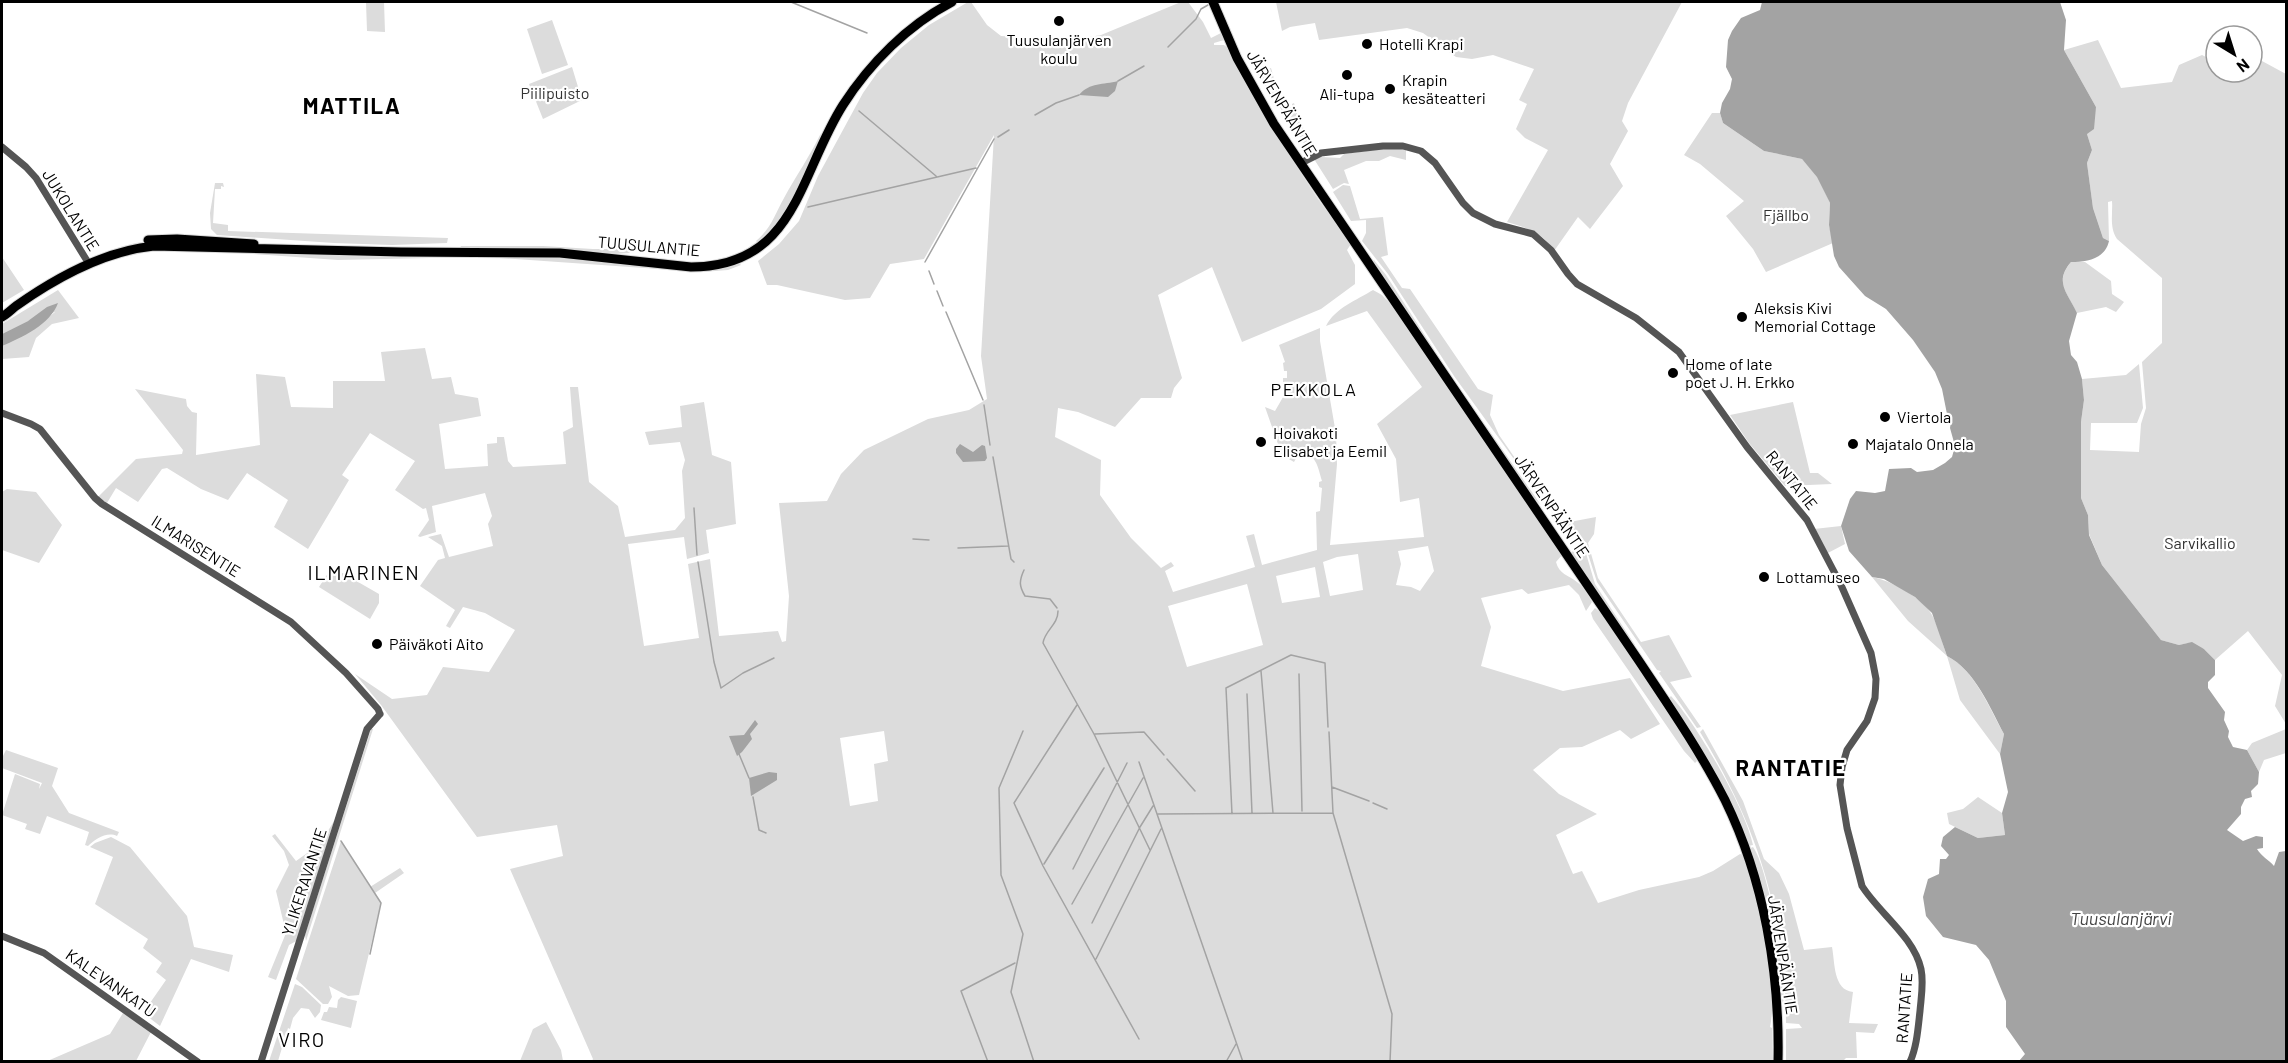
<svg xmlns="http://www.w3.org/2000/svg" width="2288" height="1063" viewBox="0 0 2288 1063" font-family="Barlow,sans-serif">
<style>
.green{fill:#dcdcdc;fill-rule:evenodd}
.water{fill:#a3a3a3}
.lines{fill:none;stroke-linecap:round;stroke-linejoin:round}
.stream{stroke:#a3a3a3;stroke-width:1.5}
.major-casing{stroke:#dbdbdb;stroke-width:11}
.minor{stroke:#555;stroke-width:7}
.major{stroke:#000;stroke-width:9}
.poi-dot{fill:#000;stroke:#fff;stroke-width:2}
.labels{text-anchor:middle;stroke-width:4.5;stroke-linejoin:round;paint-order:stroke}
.poi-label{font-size:16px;fill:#000;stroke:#fff;text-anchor:start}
.park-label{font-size:16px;fill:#333;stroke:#fff}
.street-label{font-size:16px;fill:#000;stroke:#fff}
.neighbourhood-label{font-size:18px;letter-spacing:1.5px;fill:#000;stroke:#fff}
.water-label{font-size:18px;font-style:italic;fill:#444;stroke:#fff}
.quarter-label{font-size:20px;letter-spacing:1.5px;fill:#000;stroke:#fff}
.district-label{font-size:22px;font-weight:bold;letter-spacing:1.5px;fill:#000;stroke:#fff}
</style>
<rect width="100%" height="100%" fill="#fff"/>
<path class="green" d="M366 2H384L385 32 367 31Z
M968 2H971L987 25 1001 36 1072 40 1101 35 1181 2H1188L1203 22 1211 38 1221 33 1224 40 1214 43V45H1224L1228 48 1276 135 1318 199 1351 244 1347 250 1355 265V284L1321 309 1242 342 1212 267 1158 295 1182 378 1174 388 1171 398H1141L1115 427 1078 412 1058 408 1055 437 1101 460 1100 495 1131 538 1161 568 1171 562 1174 566 1165 571 1173 592 1255 567 1246 536 1254 534 1262 565 1317 550 1316 512 1320 511 1322 488 1319 487V482L1322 481C1317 464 1317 458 1301 449L1294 462 1275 451 1278 444 1265 407 1275 411 1286 392 1287 384 1283 383V378H1287V371H1284L1283 363 1285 362 1279 345 1320 328V341L1336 434 1337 464 1330 545 1424 537 1419 498 1400 502 1396 459 1377 424 1422 387 1367 311 1326 326C1335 308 1357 300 1373 290L1382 295 1397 311 1562 555 1556 562C1559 574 1568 575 1577 582 1583 586 1588 595 1592 602L1586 611 1579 595 1569 585 1528 594 1522 589 1481 598 1491 627 1481 666 1563 691 1630 678 1660 724 1631 739 1620 730 1582 747 1560 748 1533 770 1559 794 1597 814 1556 835 1573 874 1582 871 1598 903 1639 890 1699 877 1713 871 1740 854 1743 855C1759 898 1779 984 1770 1027L1772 1028 1773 1061H592L593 1059 510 869 563 856 557 825 477 837 381 705 355 674 392 699 427 695 443 667 489 672 515 630 485 613 463 607 450 628 446 626 455 610 420 586 438 560 445 558 442 546 428 537 441 534 449 557 493 546 488 524 492 516 485 493 432 506 436 532 420 537 418 536 429 520 426 508 423 509 395 490 415 461 370 433 342 475 349 480 308 549 274 527 288 500 247 473 228 500 201 489 167 468 162 469 138 502 116 488 107 503 98 497 136 459 182 454 183 450 135 389 186 399 187 406 192 412 197 413 196 455 260 445 256 374 285 377 291 407 333 408V381H385L381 352 425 348 432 379 451 377 455 394 478 398 481 416 439 424 445 469 488 466 487 444 497 443V437H504L508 461 513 467 566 464 563 432 573 427 570 387H578L589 482 618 506 625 537 675 530 685 518 682 471 685 460 680 442 649 445 645 432 682 427 680 406 704 402 712 455 731 462 736 524 706 530 709 553 687 559 684 537 628 544 644 646 699 638 688 564 710 559 719 636 778 631 782 642 786 641 789 596 779 503 827 501 841 474 864 450 928 419 969 410 987 399 981 356 994 135 924 259 890 264 870 298 845 300 777 285H767L758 261 779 244 799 221 818 176 863 93 877 73 901 48 929 25ZM1428 546 1434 571 1420 591 1411 587 1396 585 1401 564 1398 551ZM1358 554 1363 590 1330 596 1323 562 1337 557ZM1315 567 1320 597 1282 603 1276 576ZM1247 584 1263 645 1187 667 1168 606ZM884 731 888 761 874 764 878 801 850 806 840 738Z
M1276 2H1682L1628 103 1622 121 1628 131 1610 164 1623 186 1590 229 1578 217 1554 251C1543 232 1526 228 1507 222L1548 150 1525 138 1516 129 1527 104 1519 100 1534 69 1493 55 1472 59 1456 57 1423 33 1407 28 1319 40 1315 23 1290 27 1282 31Z
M552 20 568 65 542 74 527 29Z
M2098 40 2121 88 2172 82 2179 65 2202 55 2216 62V72H2237L2248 75 2249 72H2252L2254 64 2262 61 2286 74V724L2275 706 2282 675 2248 631 2215 660 2204 649 2188 643 2179 645 2161 640 2102 565 2089 534 2088 515 2081 498V422L2084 400 2082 379 2126 375 2139 364 2143 408 2137 423H2091L2090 450 2139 452 2141 424 2146 408 2142 362 2162 343V278L2117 239C2109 227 2113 213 2112 201L2108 202 2109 241 2103 238 2093 208 2087 163 2092 150 2087 134 2096 107 2064 50Z
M572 67 582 100 543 119 529 84Z
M1271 68 1281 104 1285 109 1292 107V104L1294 103 1299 120 1314 148 1311 154 1257 73Z
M1712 113H1720L1723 123 1764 151 1802 159 1818 177 1830 203 1829 225 1833 243 1766 272 1753 249 1726 216 1744 201 1700 164 1684 155Z
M821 133 819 143C802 181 790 216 757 242L756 241C772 227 774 216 784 198 796 176 810 156 821 133Z
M1389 148 1406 149V160L1390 156 1379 161H1366L1344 170 1349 184 1344 183 1333 189 1314 159 1321 157 1340 158 1344 154Z
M215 183H223L224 187 221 186V189H215L213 223 228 225V231L448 238 447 243 392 245 334 243 217 235 211 229 210 213Z
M1343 185 1350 186 1360 219 1383 217 1388 255 1381 257 1402 288 1410 289 1478 389 1493 395 1490 415 1499 435 1558 520 1454 376 1388 274 1362 241 1366 233V220L1351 221 1333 192Z
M461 246H543L593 249H630V253L613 254 523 248H460Z
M254 252 430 258 338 260 238 253Z
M568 256C619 262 690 279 739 263L741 265 728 270 702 272 485 257Z
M2 257 24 290 2 303Z
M1374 260 1386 275 1451 376 1541 505 1530 494 1373 261Z
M2071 262H2085L2111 281 2112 294 2124 302 2116 312 2106 307 2077 313C2067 292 2054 283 2071 262Z
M58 290 79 318 52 324 36 338 29 357 2 359V346L34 329 55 312 28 321 2 334V324Z
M1793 402 1810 473H1818L1832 484 1785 486 1749 443 1730 415Z
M7 489 36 492 62 525 39 563 2 550V492Z
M1596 517 1594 534 1588 543 1598 578 1641 642 1669 635 1692 677 1670 682 1701 727 1697 728 1659 673 1661 671 1657 670 1597 582 1586 548 1587 543 1559 524Z
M1841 526 1845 544 1826 554 1814 529Z
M1579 547 1585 550 1595 584 1635 645 1634 646 1570 553Z
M332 567 379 594V603L370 619 319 587Z
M1872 577C1890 580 1923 598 1932 615 1939 627 1942 643 1947 656 1975 670 1989 708 2004 734L2000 754 1960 700 1947 656 1908 621Z
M1595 608 1601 613 1690 745 1697 761 1695 763 1684 751 1593 619 1591 613Z
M1671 696C1697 725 1745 807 1753 845L1748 846 1674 707 1669 698Z
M371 729H373L306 941 305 935Z
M1703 729 1743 801 1764 859 1779 873 1789 894 1804 950 1832 947C1835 962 1833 990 1853 992L1849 1023 1878 1024 1874 1033 1856 1032 1857 1058H1846L1843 1061H1786V1029L1802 1028 1799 1024 1786 1023C1785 912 1757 826 1700 732Z
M2286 729V753L2264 760 2259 772 2247 750 2252 743Z
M6 750 58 768 52 786 69 813 119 832 117 836C107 831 95 839 88 846L85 845 89 832 47 816 40 834 25 829 27 824 2 815 15 774 40 784 39 789 42 783 2 768V758Z
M1978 797 2002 813 2005 835 1978 838 1949 824 1947 813 1963 809Z
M334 821 298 940 289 945 276 980 268 977 286 933 276 891 289 865 284 851 272 836 275 834 296 861 320 844Z
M111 837 130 847 187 916 194 947 233 955 229 972 191 959 160 1026 143 1013 166 980 156 972 162 963 143 948 148 939 95 904 113 857 90 847 95 843Z
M341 841 370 887 400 868 404 873 375 893 381 903 359 995 348 996 329 986 332 997 328 1004H323L296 979Z
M1753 847C1768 867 1788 980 1783 1004L1748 849Z
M295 984 302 987 321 1005 320 1012 315 1018 309 1009 301 1008 293 1018 290 1029 288 1028 278 1061H269Z
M341 997 357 1001 351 1028 321 1020 324 1012H327L329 1007 337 1008 338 1000Z
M123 1013 151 1032 136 1061 45 1062 110 1034Z
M546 1022 561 1050 563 1061H520L533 1029Z"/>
<path class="water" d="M1762 2H2060L2066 20 2064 50 2096 107 2094 129 2087 134 2092 150 2087 163 2093 208 2103 238 2109 241C2105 259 2087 262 2071 262 2054 282 2067 292 2077 313L2069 341 2071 355 2077 362 2082 379 2084 400 2081 422V498L2088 515 2089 535 2102 565 2161 640 2179 645 2192 642 2204 649 2215 660V675L2208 682V688L2225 712 2224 720 2229 731 2228 737 2233 747 2247 750 2259 772 2258 784 2251 791 2252 797 2245 799 2241 807V814L2227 830 2243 841 2256 836 2263 837V848L2257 849C2262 857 2268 859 2274 866L2279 852 2286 851V1061H2019L2025 1054 2006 1027V1001L1989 960 1976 945 1943 937 1926 916 1923 897 1928 879 1939 874 1940 859H1946L1949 855 1941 846 1943 837 1955 827 1978 838 2005 835 2002 813 2008 792 2000 754 2004 734C1990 708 1975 670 1947 656L1932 613 1915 597 1884 579 1872 577 1849 551 1841 526 1850 499 1856 491 1875 493 1885 491 1889 469 1911 468 1917 472 1933 470 1945 463 1952 457 1955 446 1950 428 1951 421 1947 414 1942 389 1935 372 1913 340 1886 309 1865 296 1839 267 1834 256 1829 225 1830 203 1817 177 1802 159 1764 151 1723 123 1720 113 1722 103 1730 89 1732 79 1726 67 1728 40 1732 31 1741 18 1760 10Z
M1118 81 1115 91 1108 97 1079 95C1090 82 1103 85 1118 81Z
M58 303C51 324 21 338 2 346V334L28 321 47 307Z
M960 444 973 452 982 445 985 446 987 458 985 461 963 462 956 453V449Z
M755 720 758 724 750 734 752 739 742 752 737 756 729 736 744 735Z
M769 772 777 773V780L751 796 749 778Z"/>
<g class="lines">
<path class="stream" d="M791 2 867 33
M1168 47 1196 19 1201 9 1208 5
M1118 81 1144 66
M859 111 936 176
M1035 115 1056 103 1079 95
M998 137 1009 130
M808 207 976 168
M925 262 994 139
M929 271 934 284
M937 291 943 306
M946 312 983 400
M984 405 990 445
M993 457 1011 559 1014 562
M694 508 697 555
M913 539 929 540
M958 548 1008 546
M698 562 714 662 721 688 743 673 774 658
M1024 570C1019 581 1019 586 1025 596L1050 599 1057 608
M1058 611C1058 625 1045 630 1043 643L1094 734 1150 850
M1261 671 1273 813
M1299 674 1302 811
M1247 694 1252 813
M1077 705 1014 803 1043 866 1139 1039
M1023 731 999 788 1001 875 1023 934 1011 992 1034 1062
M1329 732 1333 813 1392 1014 1390 1062
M1095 734 1144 732 1164 755
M739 754 749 778
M1167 759 1195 791
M1139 762 1243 1062
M1332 787 1369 801
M753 797 759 830 766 833
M1373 803 1387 809
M1158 814 1333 813
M1232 814 1226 688 1291 655 1325 663 1328 727
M341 841 381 903 370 954
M1044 864 1104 768
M1073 869 1127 763
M1072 904 1143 778
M1092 923 1140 827 1153 806
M1096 959 1161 829
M988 1062 961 991 1015 963
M1226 1062 1236 1044"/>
<defs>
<path id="major" d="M1213 2 1237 58 1274 124 1639 661C1669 706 1700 751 1725 800 1764 880 1780 973 1778 1062
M148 240 177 239 254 244
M2 317C7 314 11 310 16 306 57 277 104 251 154 246L401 252 560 253 691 267C796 267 799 174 843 105 870 63 908 25 952 2"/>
</defs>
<use href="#major" class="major-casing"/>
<path class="minor" d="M2 147 26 167 36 178 89 264
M1301 163 1321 153 1383 146H1403L1421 151 1435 163 1463 203 1473 213 1495 224 1533 234 1551 250 1568 274 1577 284 1636 318 1679 352 1747 447 1807 520 1841 585 1871 653 1876 679 1875 698 1867 721 1847 750 1842 767 1840 785 1847 828 1862 886C1879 913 1914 937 1921 969 1924 983 1921 998 1920 1011 1918 1028 1917 1046 1910 1062
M2 413 31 424 40 429 95 498 102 504 291 622 346 673 378 709 380 714
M2 936 44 953 198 1062
M261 1062 367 729 380 714"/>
<use href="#major" class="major"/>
</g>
<g class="poi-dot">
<circle cx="1059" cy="21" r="6"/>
<circle cx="1367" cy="44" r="6"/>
<circle cx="1347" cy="75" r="6"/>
<circle cx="1390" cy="89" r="6"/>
<circle cx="1742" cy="317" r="6"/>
<circle cx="1673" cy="373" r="6"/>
<circle cx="1885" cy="417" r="6"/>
<circle cx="1261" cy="442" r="6"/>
<circle cx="1853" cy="444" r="6"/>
<circle cx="1764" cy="577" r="6"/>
<circle cx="377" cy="644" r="6"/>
</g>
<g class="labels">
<g class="poi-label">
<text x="1059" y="46" text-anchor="middle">Tuusulanjärven<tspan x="1059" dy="18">koulu</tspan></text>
<text x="1379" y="50">Hotelli Krapi</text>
<text x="1402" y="86">Krapin<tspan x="1402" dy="18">kesäteatteri</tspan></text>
<text x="1347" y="100" text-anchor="middle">Ali-tupa</text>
<text x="1754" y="314">Aleksis Kivi<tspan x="1754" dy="18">Memorial Cottage</tspan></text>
<text x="1685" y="370">Home of late<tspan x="1685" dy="18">poet J. H. Erkko</tspan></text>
<text x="1897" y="423">Viertola</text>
<text x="1273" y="439">Hoivakoti<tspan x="1273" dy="18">Elisabet ja Eemil</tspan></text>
<text x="1865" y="450">Majatalo Onnela</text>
<text x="1776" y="583">Lottamuseo</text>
<text x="389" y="650">Päiväkoti Aito</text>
</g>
<g class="park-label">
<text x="555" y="99">Piilipuisto</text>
<text x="1786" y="221">Fjällbo</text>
<text x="2200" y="549">Sarvikallio</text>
</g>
<g class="street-label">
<text transform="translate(1282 103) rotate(59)" y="6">JÄRVENPÄÄNTIE</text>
<text transform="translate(71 210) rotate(58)" y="6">JUKOLANTIE</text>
<text transform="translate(649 246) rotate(5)" y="6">TUUSULANTIE</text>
<text transform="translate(1792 480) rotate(51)" y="6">RANTATIE</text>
<text transform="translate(1552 506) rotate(56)" y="6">JÄRVENPÄÄNTIE</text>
<text transform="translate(196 546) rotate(32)" y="6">ILMARISENTIE</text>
<text transform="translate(304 882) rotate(-72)" y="6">YLIKERAVANTIE</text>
<text transform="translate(1783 955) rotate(81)" y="6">JÄRVENPÄÄNTIE</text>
<text transform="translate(111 983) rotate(35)" y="6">KALEVANKATU</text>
<text transform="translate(1904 1008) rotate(-86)" y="6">RANTATIE</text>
</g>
<g class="neighbourhood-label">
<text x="1314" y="396">PEKKOLA</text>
</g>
<g class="water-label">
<text x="2121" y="925">Tuusulanjärvi</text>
</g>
<g class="quarter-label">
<text x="364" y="580">ILMARINEN</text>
<text x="302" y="1047">VIRO</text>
</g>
<g class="district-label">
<text x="352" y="114">MATTILA</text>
<text x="1791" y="776">RANTATIE</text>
</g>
</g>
<rect width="2288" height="1063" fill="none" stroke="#000000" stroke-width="6"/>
<g transform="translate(2234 54) rotate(142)"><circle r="28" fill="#ffffff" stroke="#999999" stroke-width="1.5"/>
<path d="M0-4.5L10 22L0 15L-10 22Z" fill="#000000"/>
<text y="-9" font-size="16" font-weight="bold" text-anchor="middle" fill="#000000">N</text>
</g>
</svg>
